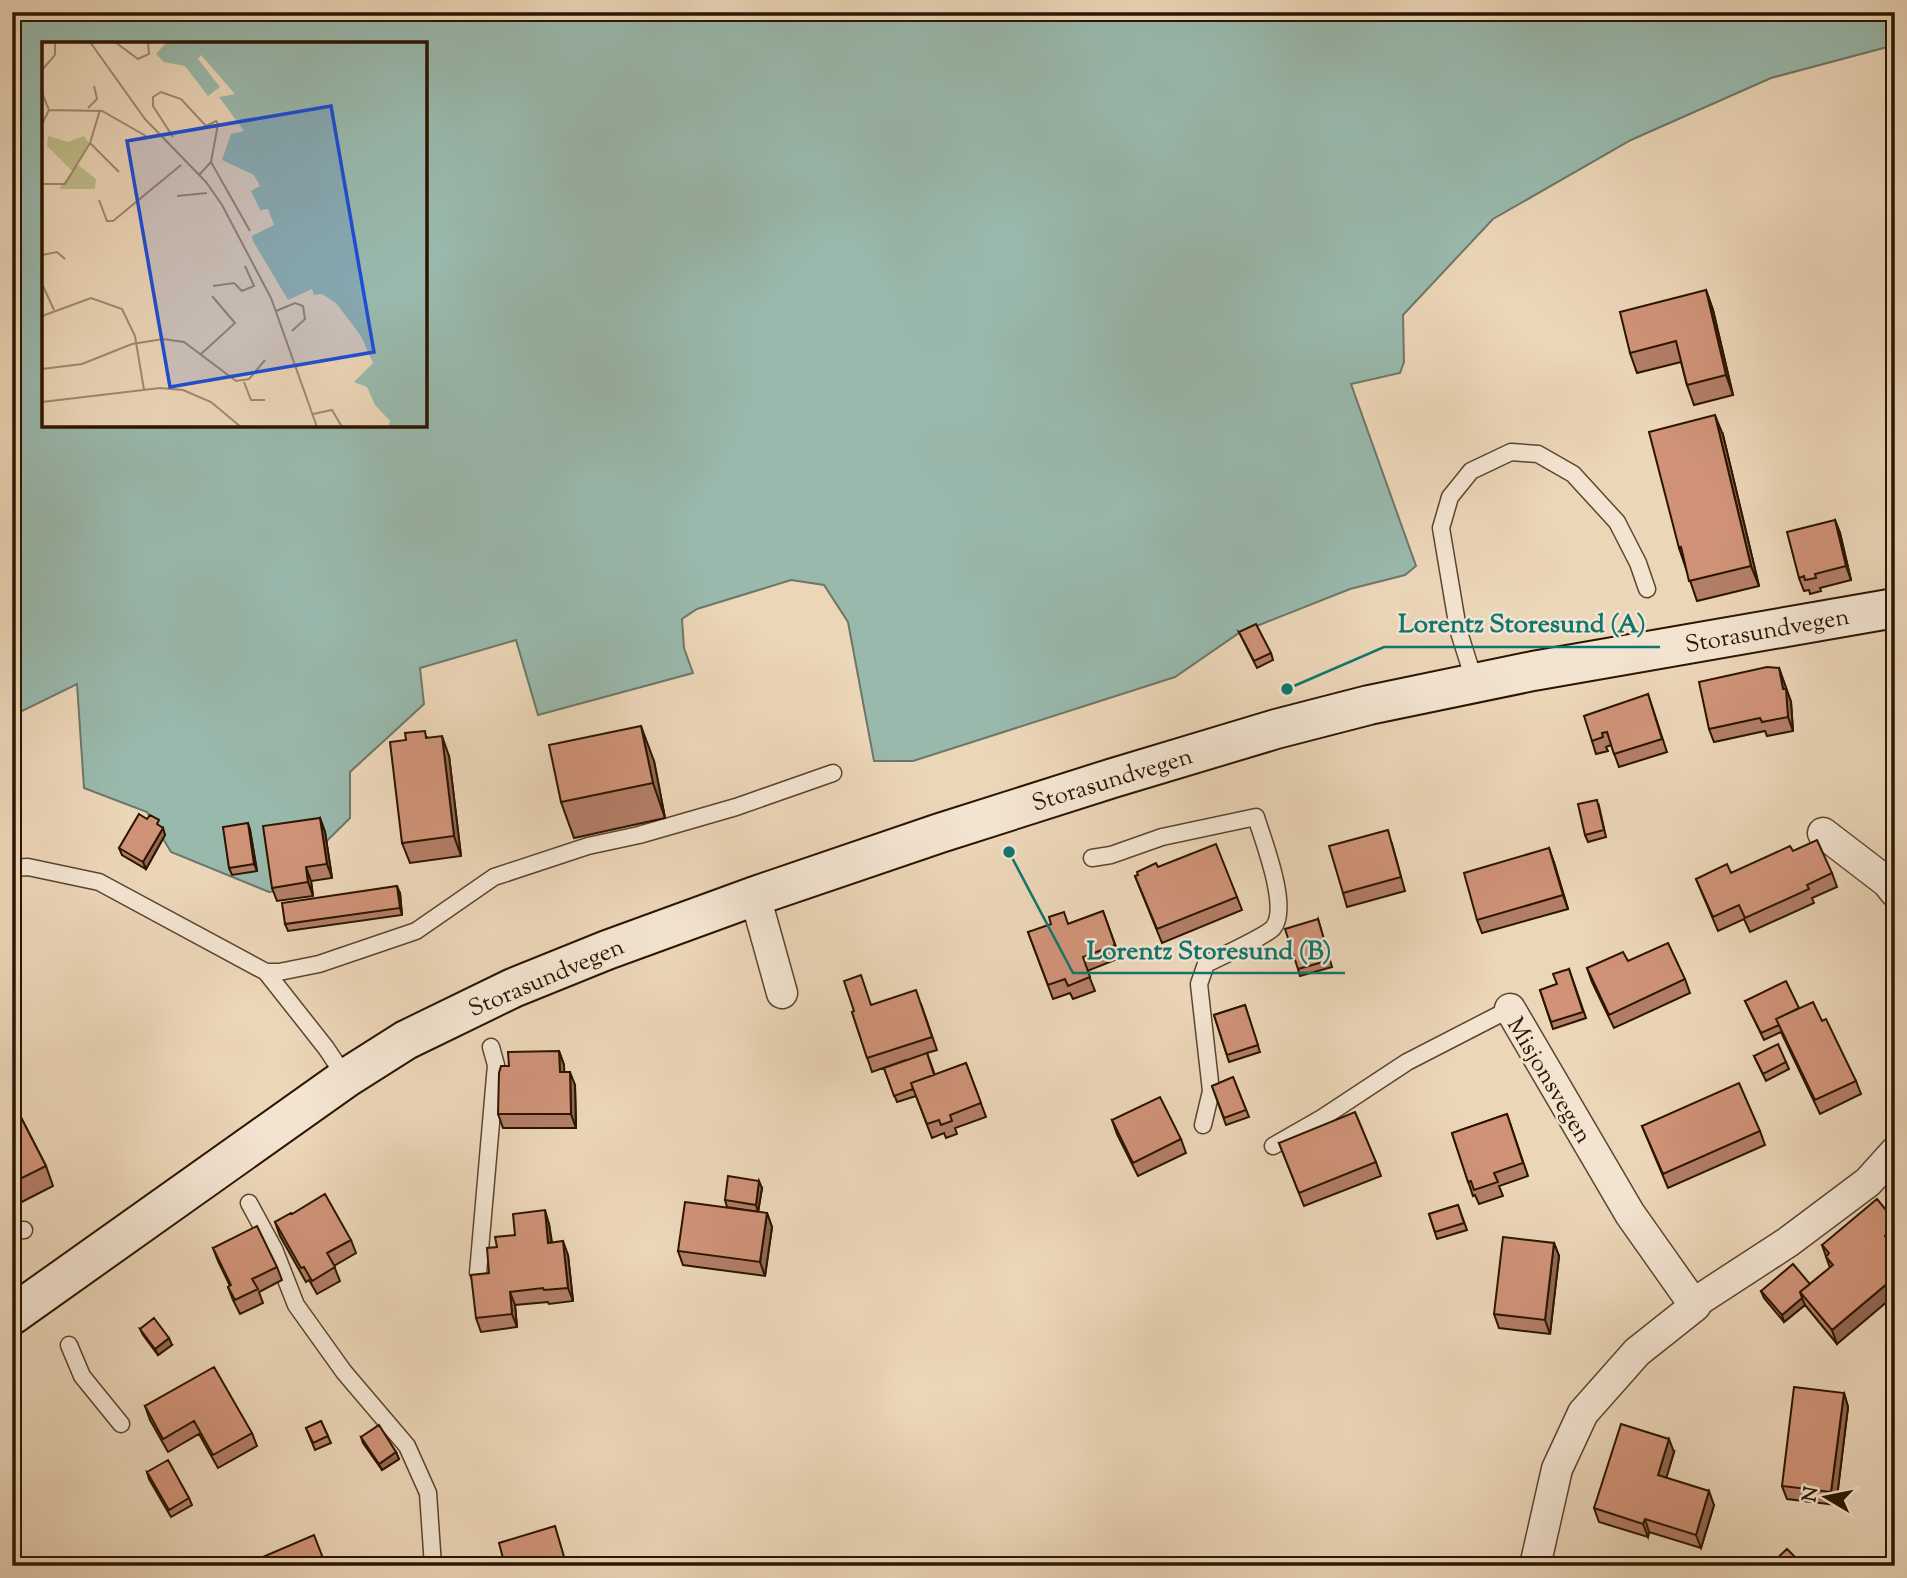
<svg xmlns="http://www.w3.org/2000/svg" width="1907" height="1578" viewBox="0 0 1907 1578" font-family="'Sorts Mill Goudy',serif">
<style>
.water{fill:#99b9ad;stroke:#6d7768;stroke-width:2;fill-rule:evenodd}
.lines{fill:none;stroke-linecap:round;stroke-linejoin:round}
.lane-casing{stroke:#5b452e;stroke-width:19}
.street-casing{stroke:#5b452e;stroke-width:33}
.secondary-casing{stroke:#2b1500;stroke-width:42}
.lane{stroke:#f3e4d1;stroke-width:16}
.street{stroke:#f3e4d1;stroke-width:30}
.secondary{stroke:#f3e4d1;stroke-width:38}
.wall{fill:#b37e67;stroke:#2b1500;stroke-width:2}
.shaded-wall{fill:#926754;stroke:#2b1500;stroke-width:2}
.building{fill:#d09378;stroke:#2b1500;stroke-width:2}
.labels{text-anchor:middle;stroke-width:5;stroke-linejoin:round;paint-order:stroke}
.street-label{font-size:24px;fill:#2b1500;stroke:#f3e4d1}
.inset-road{fill:none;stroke:#9f896e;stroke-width:2}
.view{fill:#1d4ed8;fill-opacity:0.15;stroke:#1d4ed8;stroke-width:3.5}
.inset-edge{fill:none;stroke:#2b1500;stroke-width:3.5}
.leader{fill:none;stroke:#0f766e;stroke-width:2.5}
.callout-dot{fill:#0f766e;stroke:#f3e4d1;stroke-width:2.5}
.callout-label{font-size:26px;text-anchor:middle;font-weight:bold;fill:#0f766e;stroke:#f3e4d1;stroke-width:5;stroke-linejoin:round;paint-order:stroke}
</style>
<rect width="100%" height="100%" fill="#ecd6b8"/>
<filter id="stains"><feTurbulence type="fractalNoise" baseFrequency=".00286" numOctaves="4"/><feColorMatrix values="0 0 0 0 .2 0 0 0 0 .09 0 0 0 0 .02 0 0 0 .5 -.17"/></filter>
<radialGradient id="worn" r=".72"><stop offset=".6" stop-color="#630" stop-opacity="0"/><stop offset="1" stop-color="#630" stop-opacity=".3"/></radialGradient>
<path class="water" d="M12 12H1895V45L1771 78 1631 140 1493 219 1403 315 1404 362 1400 373 1351 384 1416 566 1405 575 1350 589 1239 633 1175 677 913 761H874L848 622 824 585 791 580 697 609 682 619 684 648 693 673 538 715 516 640 420 668 424 704 350 772V818L276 891 269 892 171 852 147 812 84 788 77 684 12 716ZM44 44H425V425H44Z"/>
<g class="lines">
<defs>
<path id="lane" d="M1475 683 1458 629 1441 528 1450 497 1471 471 1511 452 1538 454 1573 474 1617 522 1638 563 1647 589
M1092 858 1111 855 1162 837 1256 817C1263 840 1290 908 1273 928 1266 936 1218 958 1206 964L1199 984 1211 1091 1203 1125
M12 868 28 867 99 882 266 972 326 1048 346 1078
M266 972H279L319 964 416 931 494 877 588 846 639 835 736 807 833 773
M1273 1146 1322 1118 1407 1062 1510 1009
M249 1203 274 1249 296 1305 344 1372 407 1446 428 1493 433 1566
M12 1231 24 1230
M478 1273 496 1065 491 1047
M69 1345 82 1376 121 1424"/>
<path id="street" d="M1823 833 1887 882 1895 892
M755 896 782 993
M1510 1009 1630 1214 1695 1306
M1535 1566 1557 1469 1583 1413 1637 1352 1695 1306 1699 1300 1788 1242 1868 1182 1895 1152"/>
<path id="secondary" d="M12 1315 346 1078 406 1040 513 988 607 950 755 896 940 833 1113 778 1276 729 1369 705 1533 671 1895 608"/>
</defs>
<use href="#lane" class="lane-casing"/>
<use href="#street" class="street-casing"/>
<use href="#secondary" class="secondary-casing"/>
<use href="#lane" class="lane"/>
<use href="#street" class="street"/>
<use href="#secondary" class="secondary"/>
</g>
<path class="wall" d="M1706 290 1713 310 1733 395 1694 405 1687 385 1681 362 1637 373 1630 353Z
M1723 435 1759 586 1697 601 1679 548Z
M1835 520 1840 533 1851 580 1820 588 1821 591 1810 594 1809 590 1804 591 1799 578Z
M1239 632 1271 653 1273 660 1257 668Z
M1779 668 1791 702 1793 731 1767 736 1765 731 1714 742 1709 729Z
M1648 694 1667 752 1619 767 1611 745 1606 747 1608 751 1596 754 1592 741Z
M427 737 449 756 461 856 410 863 402 843Z
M654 761 665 818 574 838 561 802Z
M1599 806 1606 837 1588 842 1585 835Z
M320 818 325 832 332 878 311 881 313 896 277 901 272 888Z
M161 827 165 835 146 869 122 855 119 848Z
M250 830 257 871 232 875 229 868Z
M1392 844 1405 891 1347 907 1343 893Z
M1549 848 1568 909 1482 933 1477 920Z
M1793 851 1832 873 1837 887 1812 898 1814 903 1750 932 1744 919 1718 931 1696 879 1731 873Z
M1158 867 1237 897 1242 910 1162 943 1135 876Z
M400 893 402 915 288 931 285 924Z
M1103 911 1120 958 1087 971 1095 991 1073 999 1070 993 1053 999 1028 932 1068 924Z
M1318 919 1332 967 1300 976 1298 969Z
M1628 961 1685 979 1690 993 1614 1028 1592 982 1587 968Z
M1569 969 1586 1018 1553 1029 1540 990 1557 984Z
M1745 1001 1799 1008 1822 1021 1856 1081 1861 1094 1820 1114 1781 1032 1764 1040Z
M921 1004 937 1050 927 1053 935 1075 966 1063 986 1117 955 1128 957 1134 946 1138 944 1133 932 1138 916 1096 897 1102 884 1068 906 1060 872 1072 852 1012 871 1005Z
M1245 1005 1260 1052 1229 1062 1214 1015Z
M559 1051 564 1065V1072L575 1085 576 1128H503L498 1114 509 1066Z
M1754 1056 1786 1062 1789 1069 1766 1081Z
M1233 1077 1249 1117 1226 1125 1212 1086Z
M12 1100 46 1166 53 1186 12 1207Z
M1507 1114 1528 1176 1499 1186 1503 1196 1479 1204 1475 1195 1473 1196 1452 1133Z
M1112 1120 1181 1139 1186 1153 1138 1176 1117 1134Z
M1642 1126 1760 1131 1765 1145 1668 1188Z
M1279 1143 1376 1162 1381 1176 1304 1206Z
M762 1188 758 1212 727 1207 725 1200Z
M1458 1205 1467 1230 1437 1239 1429 1214Z
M767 1213 772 1227 765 1276 683 1265 678 1251Z
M292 1214 351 1240 356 1253 334 1266 340 1281 317 1294 309 1280 306 1282 280 1236 275 1222Z
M549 1224 552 1242 568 1255 573 1301 549 1304 548 1302 515 1305 517 1327 481 1332 476 1318 497 1247 515 1235Z
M1554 1243 1559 1256 1550 1334 1499 1328 1494 1314Z
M1822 1245 1894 1246 1837 1344 1805 1305 1784 1322 1764 1298 1761 1291 1810 1284 1830 1268Z
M213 1248 277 1267 282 1280 259 1292 263 1303 240 1314 233 1300 228 1287 230 1286 218 1261Z
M140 1329 172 1345 158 1355 143 1335Z
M1844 1393 1848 1407 1836 1505 1787 1499 1782 1486Z
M145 1406 252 1433 257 1446 218 1468 199 1434 168 1452 150 1420Z
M321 1421 331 1443 315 1450 306 1428Z
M361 1437 396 1452 399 1459 382 1470 363 1443Z
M1674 1452 1666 1478 1714 1505 1701 1548 1649 1532 1648 1537 1599 1522 1594 1508Z
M147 1472 189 1498 192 1505 171 1517 149 1479Z"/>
<path class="shaded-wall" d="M1706 290 1713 310 1733 395 1726 375Z
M1715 415 1723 435 1759 586 1751 566Z
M1835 520 1840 533 1851 580 1846 566Z
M1779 668 1791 702 1793 731 1788 717Z
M641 726 654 761 665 818 653 783Z
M442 736 449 756 461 856 454 836Z
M320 818 325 832 332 878 327 864Z
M248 823 250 830 257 871 254 864Z
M163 828 165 835 146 869 143 862Z
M1549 848 1554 862 1568 909 1563 895Z
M306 867 311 881 313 896 308 882Z
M397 886 400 893 402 915 400 908Z
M559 1051 564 1065 565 1085 560 1072Z
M12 1053 15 1059 12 1077Z
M570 1072 575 1085 576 1128 571 1114Z
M759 1181 762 1188 758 1212 756 1205Z
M545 1210 549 1224 553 1256 548 1243Z
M767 1213 772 1227 765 1276 760 1262Z
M1895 1228V1246L1890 1249 1885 1236Z
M563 1241 568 1255 573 1301 568 1288Z
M1554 1243 1559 1256 1550 1334 1545 1320Z
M1895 1277V1295L1837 1344 1832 1330Z
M510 1292 515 1305 517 1327 512 1314Z
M1802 1298 1805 1305 1784 1322 1782 1315Z
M169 1338 172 1345 158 1355 155 1349Z
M1844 1393 1848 1407 1836 1505 1831 1492Z
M1669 1439 1674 1452 1663 1489 1658 1475Z
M396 1452 399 1459 382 1470 379 1464Z
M1709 1491 1714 1505 1701 1548 1696 1535Z
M1645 1519 1649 1532 1648 1537 1643 1524Z"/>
<path class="building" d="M1706 290 1726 375 1687 385 1676 341 1630 353 1620 312Z
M1715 415 1751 566 1689 581 1681 547 1679 548 1649 432Z
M1835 520 1846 566 1815 574 1816 578 1805 580 1804 576 1799 578 1787 532Z
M1256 624 1271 653 1254 661 1239 632Z
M1767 667 1779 668 1783 689H1786L1788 717 1762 722 1760 718 1709 729 1699 682Z
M1648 694 1662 739 1614 754 1607 732 1602 733 1603 737 1592 741 1584 716Z
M641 726 653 783 561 802 549 745Z
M425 731 426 738 442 736 454 836 402 843 390 742 406 740 405 733Z
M1597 800 1604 830 1585 835 1578 804Z
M139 814 147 819 150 815 159 820 157 824 163 828 143 862 119 848Z
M320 818 327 864 306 867 308 882 272 888 263 826Z
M248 823 254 864 229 868 223 827Z
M1388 830 1401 877 1343 893 1329 846Z
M1817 840 1832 873 1807 885 1809 889 1745 918 1739 905 1713 917 1696 879 1727 864 1731 873 1790 846 1793 851Z
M1216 844 1237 897 1157 929 1135 876 1138 875 1137 872 1156 863 1158 867Z
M1549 848 1563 895 1477 920 1464 873Z
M397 886 400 908 285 924 282 903Z
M1103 911 1115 945 1083 957 1090 977 1068 986 1065 979 1048 985 1028 932 1051 924 1049 917 1064 912 1068 924Z
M1318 919 1330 960 1298 969 1285 929Z
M1668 943 1685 979 1609 1015 1587 968 1623 952 1628 961Z
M1569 969 1583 1012 1551 1022 1540 990 1557 984 1553 974Z
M861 975 871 1005 916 990 932 1037 867 1058 852 1012 854 1011 844 981Z
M1786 981 1799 1008 1776 1019 1779 1025 1761 1033 1745 1001Z
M1813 1002 1822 1021 1826 1019 1856 1081 1815 1100 1776 1019Z
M1245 1005 1258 1045 1227 1055 1214 1015Z
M1778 1044 1786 1062 1763 1074 1754 1056Z
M559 1051 560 1072H570L571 1114H498L499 1073 501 1066H509L508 1052Z
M927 1053 934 1075 911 1083 913 1089 894 1096 884 1068Z
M966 1063 981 1103 950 1115 952 1121 941 1125 939 1120 927 1124 911 1083Z
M1233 1077 1246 1110 1224 1118 1212 1086Z
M1739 1083 1760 1131 1663 1174 1642 1126Z
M1160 1097 1181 1139 1133 1163 1112 1120Z
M12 1100 46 1166 12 1183Z
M1355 1112 1376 1162 1299 1193 1279 1143Z
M1507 1114 1523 1163 1494 1173 1498 1182 1474 1190 1471 1181 1468 1182 1452 1133Z
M728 1176 759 1181 756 1205 725 1200Z
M325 1194 351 1240 327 1253 335 1267 312 1281 304 1267 301 1268 275 1222 291 1213 292 1214Z
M1877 1199 1895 1221V1228L1885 1236 1895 1247V1277L1832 1330 1800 1292 1833 1265 1826 1257 1829 1253 1822 1245Z
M685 1202 767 1213 760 1262 678 1251Z
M1458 1205 1464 1223 1435 1232 1429 1214Z
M545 1210 548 1243 563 1241 568 1288 544 1290 543 1288 510 1292 512 1314 476 1318 471 1275 489 1273 487 1248 497 1247 495 1237 515 1235 513 1214Z
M257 1226 277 1267 252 1279 258 1289 235 1300 228 1287 231 1285 213 1248Z
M1503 1237 1554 1243 1545 1320 1494 1314Z
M1793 1264 1810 1284 1800 1292 1802 1298 1782 1315 1761 1291Z
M154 1318 169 1338 155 1349 140 1329Z
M214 1367 252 1433 213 1455 194 1421 163 1439 145 1406Z
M1794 1387 1844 1393 1831 1492 1782 1486Z
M321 1421 328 1436 313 1443 306 1428Z
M1621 1424 1669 1439 1658 1475 1709 1491 1696 1535 1645 1519 1643 1524 1594 1508Z
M379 1425 396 1452 379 1464 361 1437Z
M168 1460 189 1498 169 1510 147 1472Z
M555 1526 565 1560 577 1557 579 1566H505L499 1543Z
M314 1535 326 1566H261L258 1559Z
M1787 1549 1804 1566H1774L1775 1565 1772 1563Z
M1581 1564 1605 1566H1581Z"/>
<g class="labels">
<g class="street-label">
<text transform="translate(1767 630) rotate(-10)" y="8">Storasundvegen</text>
<text transform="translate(1112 779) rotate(-17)" y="8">Storasundvegen</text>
<text transform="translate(546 977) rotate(-23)" y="8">Storasundvegen</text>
<text transform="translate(1550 1080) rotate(59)" y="8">Misjonsvegen</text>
</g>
</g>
<g transform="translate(42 42)">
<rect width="385" height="385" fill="#ecd6b8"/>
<path d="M6 94 26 100 42 94 47 101 35 122 54 137 53 147H17L30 129 5 104Z" fill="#bfbc8a"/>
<path d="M125 0H385V385H346L348 379 333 363 325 345 312 340 331 321 319 294 294 261 280 252 272 253 270 247 246 258 211 199 210 194 232 183 226 167 218 168 209 149 218 144 212 133 180 118 189 92 202 89 177 55 193 52 159 13 156 17 178 45 166 54 143 24 122 20 114 12Z" fill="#99b9ad"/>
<path class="inset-road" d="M48 0 103 77 164 140 180 163 229 256 275 385M73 0 96 17 107 12 106 0M0 28 13 13V0M0 51 7 68 0 82M46 66 55 57 52 44M7 68 60 69 104 94M131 95 111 64V55L119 50 139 57 164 84 174 79 176 82 169 120 157 133M48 101 77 130M169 120 208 189M1 142H23L48 101 58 68M135 154 165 151M57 158 65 179H71L139 123M0 213 15 210 23 217M1 244 12 268M171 244 192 241 200 249 212 244 203 224M234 269 253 261 261 264 263 277 250 289M0 274 49 256 80 267 93 294 102 348M159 312 193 281 170 254M0 327 40 322 90 302 121 297 142 300 194 339 207 337 223 318M202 340 209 358H223M0 360 118 346 141 348 169 360 199 385M271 372 290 368 300 385"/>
<path class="view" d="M289 64 332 310 128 345 85 99Z"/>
<rect width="385" height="385" class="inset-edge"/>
</g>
<path class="leader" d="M1287 689L1384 647H1660M1009 852L1073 973H1345"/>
<g class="callout-dot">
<circle cx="1287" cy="689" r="7"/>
<circle cx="1009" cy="852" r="7"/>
</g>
<g class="callout-label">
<text x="1522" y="632">Lorentz Storesund (A)</text>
<text x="1209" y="959">Lorentz Storesund (B)</text>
</g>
<rect width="1907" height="1578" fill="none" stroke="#ecd6b8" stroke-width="42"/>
<rect x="14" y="14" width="1879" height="1550" fill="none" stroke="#2b1500" stroke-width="3.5"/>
<rect x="21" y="21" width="1865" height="1536" fill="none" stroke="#2b1500" stroke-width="2"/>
<g transform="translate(1826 1497) rotate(280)" stroke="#f3e4d1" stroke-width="5" paint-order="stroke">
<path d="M0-5L12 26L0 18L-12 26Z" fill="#2b1500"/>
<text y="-10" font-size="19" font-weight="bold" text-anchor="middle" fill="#2b1500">N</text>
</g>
<rect width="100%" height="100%" filter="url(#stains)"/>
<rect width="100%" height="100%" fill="url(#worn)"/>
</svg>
